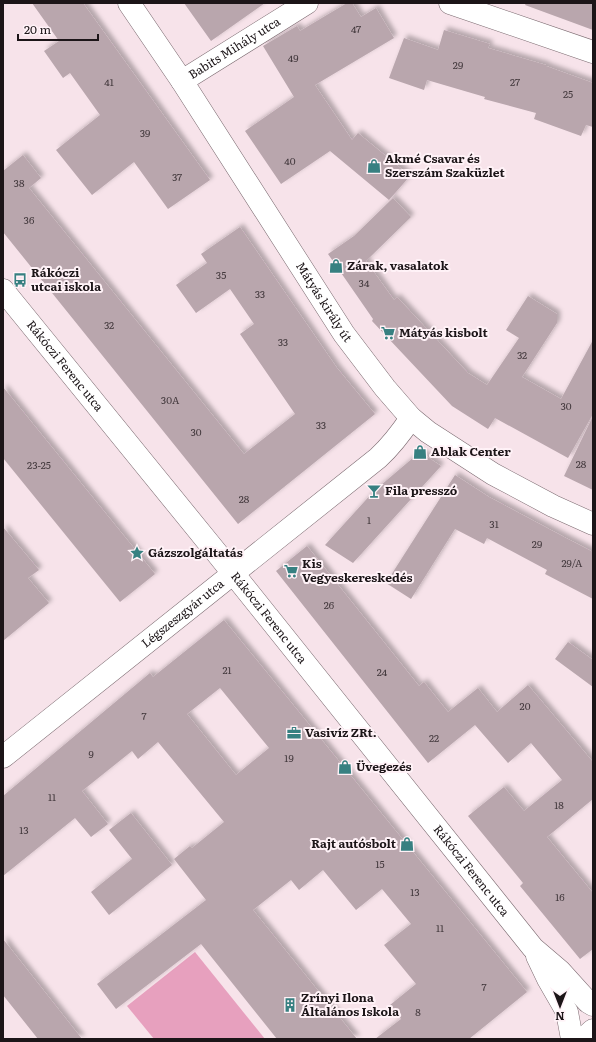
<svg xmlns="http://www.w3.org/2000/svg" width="596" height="1042" viewBox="0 0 596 1042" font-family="Literata,serif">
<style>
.green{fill:#e7a0be}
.building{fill:#b9a6ad;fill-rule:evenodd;filter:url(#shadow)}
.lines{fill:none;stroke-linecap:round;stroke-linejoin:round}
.minor-casing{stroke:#7b6a70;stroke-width:23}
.minor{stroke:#fff;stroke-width:22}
.labels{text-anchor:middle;stroke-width:4;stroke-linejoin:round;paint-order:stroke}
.number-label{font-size:10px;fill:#43393d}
.street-label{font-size:12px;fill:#1c1518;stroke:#fff2f7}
.poi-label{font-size:12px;font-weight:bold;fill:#1c1518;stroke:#fff2f7;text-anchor:start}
</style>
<defs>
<filter id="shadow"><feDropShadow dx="3.5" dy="-3.5" stdDeviation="2" flood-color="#0004"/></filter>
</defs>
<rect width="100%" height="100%" fill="#f7e3ea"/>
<path class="green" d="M195 952 265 1039H154L127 1006Z"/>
<path class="building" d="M32 3H83L210 180 168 209 134 162 92 195 56 150 100 115 70 73 63 78 44 51 59 41Z
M184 3H265L211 41Z
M347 3H352L361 17 376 8 394 38 315 85 352 140 358 133 410 176 389 200 330 151 281 184 245 131 294 97 263 46 297 26 300 31Z
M526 3H593V30L525 5Z
M444 30 490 44 488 48 546 65V66L593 83V127L586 125 581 136 534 119 536 113 484 99 485 97 427 80 424 90 389 78 404 38 438 50Z
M23 155 41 178 29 188 244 454 295 414 240 334 254 324 230 289 196 313 176 285 207 263 201 254 240 227 337 368 375 414 238 524 3 232V171Z
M393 198 411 217 366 261 394 300 397 297 468 373 487 385 519 338 506 330 528 296 557 314V323L522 377 561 399 593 340V414L568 458 495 418 488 429 452 406 372 321 373 319 328 254 354 236Z
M3 387 155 574 120 602 3 458Z
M593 416V490L564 476Z
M420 452 441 466 353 563 325 545 374 491Z
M455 475 489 497 564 537 593 552V599L545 574 547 570 487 538 484 544 455 529 411 599 386 583Z
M3 527 39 570 28 578 49 603 3 641Z
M307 546 419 686 424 682 448 712 478 688 497 712 528 685 593 762V799L547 837 593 893V949L580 959 520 886 523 883 468 816 504 787 524 811 562 780 531 743 508 763 475 725 428 763 276 571Z
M224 620 527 992 469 1039H375L401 1019 390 1005 416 984 384 945 411 924 382 889 356 910 323 870 299 890 291 880 253 910 357 1039H277L201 944 116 1009 97 984 206 900 174 859 190 846 192 848 224 822 158 742 138 759 132 751 82 791 108 824 91 837 75 818 3 876V796L150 673 153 677ZM220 688 269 748 236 775 187 714Z
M568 642 593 660V687L555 659Z
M131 813 172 865 109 915 91 892 132 859 109 830Z
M3 939 82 1039H38L3 995Z"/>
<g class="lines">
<defs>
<g id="minor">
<path id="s1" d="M129 3 182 81 344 334 385 388 411 418 428 432 493 474 553 506 593 524"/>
<path d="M450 3 593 52"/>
<path id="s2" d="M182 81 307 3"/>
<path id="s3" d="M3 290 216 552 533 948 560 971 588 1002 593 1005"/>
<path id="s4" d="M3 757 378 458C391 446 401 433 411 418"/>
<path d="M537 956 548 979 567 1012 572 1039"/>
<path d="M583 1039 593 1030"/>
</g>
</defs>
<use href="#minor" class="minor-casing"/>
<use href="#minor" class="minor"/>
</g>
<defs>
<symbol id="shop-bare" viewBox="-9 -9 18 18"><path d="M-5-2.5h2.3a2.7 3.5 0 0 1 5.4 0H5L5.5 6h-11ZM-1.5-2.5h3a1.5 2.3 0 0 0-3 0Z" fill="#378081" stroke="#fff2f7" stroke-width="2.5" paint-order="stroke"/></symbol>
<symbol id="bus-bare" viewBox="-9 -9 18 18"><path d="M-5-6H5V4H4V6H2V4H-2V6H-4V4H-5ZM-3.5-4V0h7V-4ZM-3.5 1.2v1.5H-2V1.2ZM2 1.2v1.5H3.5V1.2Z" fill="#378081" stroke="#fff2f7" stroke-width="2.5" paint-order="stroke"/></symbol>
<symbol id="supermarket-bare" viewBox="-9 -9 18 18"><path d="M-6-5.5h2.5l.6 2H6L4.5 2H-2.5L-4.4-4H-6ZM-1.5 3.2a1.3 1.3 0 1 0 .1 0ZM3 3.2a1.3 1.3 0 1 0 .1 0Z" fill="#378081" stroke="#fff2f7" stroke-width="2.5" paint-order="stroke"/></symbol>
<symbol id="bar-bare" viewBox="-9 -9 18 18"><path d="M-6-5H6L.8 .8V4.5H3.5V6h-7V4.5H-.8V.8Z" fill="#378081" stroke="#fff2f7" stroke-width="2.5" paint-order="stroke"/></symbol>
<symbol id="sight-bare" viewBox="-9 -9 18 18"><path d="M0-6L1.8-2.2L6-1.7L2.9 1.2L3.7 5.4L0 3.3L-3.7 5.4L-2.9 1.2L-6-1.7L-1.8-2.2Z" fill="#378081" stroke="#fff2f7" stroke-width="2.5" paint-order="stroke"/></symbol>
<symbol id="office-bare" viewBox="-9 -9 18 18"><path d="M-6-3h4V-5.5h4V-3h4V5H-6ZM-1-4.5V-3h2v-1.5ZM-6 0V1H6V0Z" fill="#378081" stroke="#fff2f7" stroke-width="2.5" paint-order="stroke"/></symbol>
<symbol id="building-bare" viewBox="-9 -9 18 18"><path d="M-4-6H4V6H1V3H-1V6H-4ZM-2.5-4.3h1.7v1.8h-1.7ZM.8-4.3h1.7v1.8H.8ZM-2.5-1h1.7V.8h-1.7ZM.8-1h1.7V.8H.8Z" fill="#378081" stroke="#fff2f7" stroke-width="2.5" paint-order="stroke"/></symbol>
</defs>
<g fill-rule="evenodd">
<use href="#shop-bare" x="364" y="156" width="20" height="20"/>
<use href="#shop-bare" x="326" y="256" width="20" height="20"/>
<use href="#bus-bare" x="10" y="270" width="20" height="20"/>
<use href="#supermarket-bare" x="378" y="323" width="20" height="20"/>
<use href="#shop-bare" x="410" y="442" width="20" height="20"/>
<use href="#bar-bare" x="364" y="481" width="20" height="20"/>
<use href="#sight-bare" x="127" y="543" width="20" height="20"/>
<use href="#supermarket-bare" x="281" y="561" width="20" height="20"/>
<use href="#office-bare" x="284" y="723" width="20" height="20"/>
<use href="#shop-bare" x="335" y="757" width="20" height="20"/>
<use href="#shop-bare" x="397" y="834" width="20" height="20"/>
<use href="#building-bare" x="280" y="995" width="20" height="20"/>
</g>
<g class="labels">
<g class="number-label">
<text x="356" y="33">47</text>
<text x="293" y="62">49</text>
<text x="458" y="69">29</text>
<text x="109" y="86">41</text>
<text x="515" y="86">27</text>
<text x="568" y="98">25</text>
<text x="145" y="137">39</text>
<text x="290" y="165">40</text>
<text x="177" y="181">37</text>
<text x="19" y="187">38</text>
<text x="29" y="224">36</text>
<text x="221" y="279">35</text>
<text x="364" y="287">34</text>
<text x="260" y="298">33</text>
<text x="109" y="329">32</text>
<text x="283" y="346">33</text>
<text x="522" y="359">32</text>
<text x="170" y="404">30A</text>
<text x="566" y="410">30</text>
<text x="321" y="429">33</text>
<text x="196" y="436">30</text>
<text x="581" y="468">28</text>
<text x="39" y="469">23-25</text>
<text x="244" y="503">28</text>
<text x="369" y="524">1</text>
<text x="494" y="528">31</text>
<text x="537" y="548">29</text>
<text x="572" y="567">29/A</text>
<text x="329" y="609">26</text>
<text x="227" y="674">21</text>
<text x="382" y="676">24</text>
<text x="525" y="710">20</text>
<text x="144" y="720">7</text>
<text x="434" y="742">22</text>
<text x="91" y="758">9</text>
<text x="289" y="762">19</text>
<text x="52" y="801">11</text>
<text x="559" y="809">18</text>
<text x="24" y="834">13</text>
<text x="380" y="868">15</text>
<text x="415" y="896">13</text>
<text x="560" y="901">16</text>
<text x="440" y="932">11</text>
<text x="484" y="991">7</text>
<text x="418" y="1016">8</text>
</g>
<g class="street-label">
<text dy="4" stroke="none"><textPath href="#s2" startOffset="62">Babits Mihály utca</textPath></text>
<text dy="4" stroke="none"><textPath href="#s1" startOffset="357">Mátyás király út</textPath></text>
<text dy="4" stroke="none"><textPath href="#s3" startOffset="98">Rákóczi Ferenc utca</textPath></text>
<text dy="4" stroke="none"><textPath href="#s4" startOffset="230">Légszeszgyár utca</textPath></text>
<text dy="4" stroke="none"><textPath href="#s3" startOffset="422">Rákóczi Ferenc utca</textPath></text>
<text dy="4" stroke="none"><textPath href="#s3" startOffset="746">Rákóczi Ferenc utca</textPath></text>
</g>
<g class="poi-label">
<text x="385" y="163">Akmé Csavar és<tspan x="385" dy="14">Szerszám Szaküzlet</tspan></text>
<text x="347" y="270">Zárak, vasalatok</text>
<text x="31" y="277">Rákóczi<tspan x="31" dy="14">utcai iskola</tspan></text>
<text x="399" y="337">Mátyás kisbolt</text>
<text x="431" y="456">Ablak Center</text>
<text x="385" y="495">Fila presszó</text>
<text x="148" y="557">Gázszolgáltatás</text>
<text x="302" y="568">Kis<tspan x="302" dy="14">Vegyeskereskedés</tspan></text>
<text x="305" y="737">Vasivíz ZRt.</text>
<text x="356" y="771">Üvegezés</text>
<text x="396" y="848" text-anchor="end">Rajt autósbolt</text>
<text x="301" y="1002">Zrínyi Ilona<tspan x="301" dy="14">Általános Iskola</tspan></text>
</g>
</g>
<rect width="596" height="1042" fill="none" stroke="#1c1518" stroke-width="8"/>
<g transform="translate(560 1006) rotate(180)" stroke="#fff2f7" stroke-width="3" paint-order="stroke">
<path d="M0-3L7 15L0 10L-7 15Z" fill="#1c1518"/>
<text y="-6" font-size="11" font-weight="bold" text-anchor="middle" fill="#1c1518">N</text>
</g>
<path d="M18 34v6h80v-6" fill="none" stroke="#1c1518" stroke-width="2"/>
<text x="24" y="34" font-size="12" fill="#1c1518" stroke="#fff2f7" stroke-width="3" paint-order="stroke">20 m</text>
</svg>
